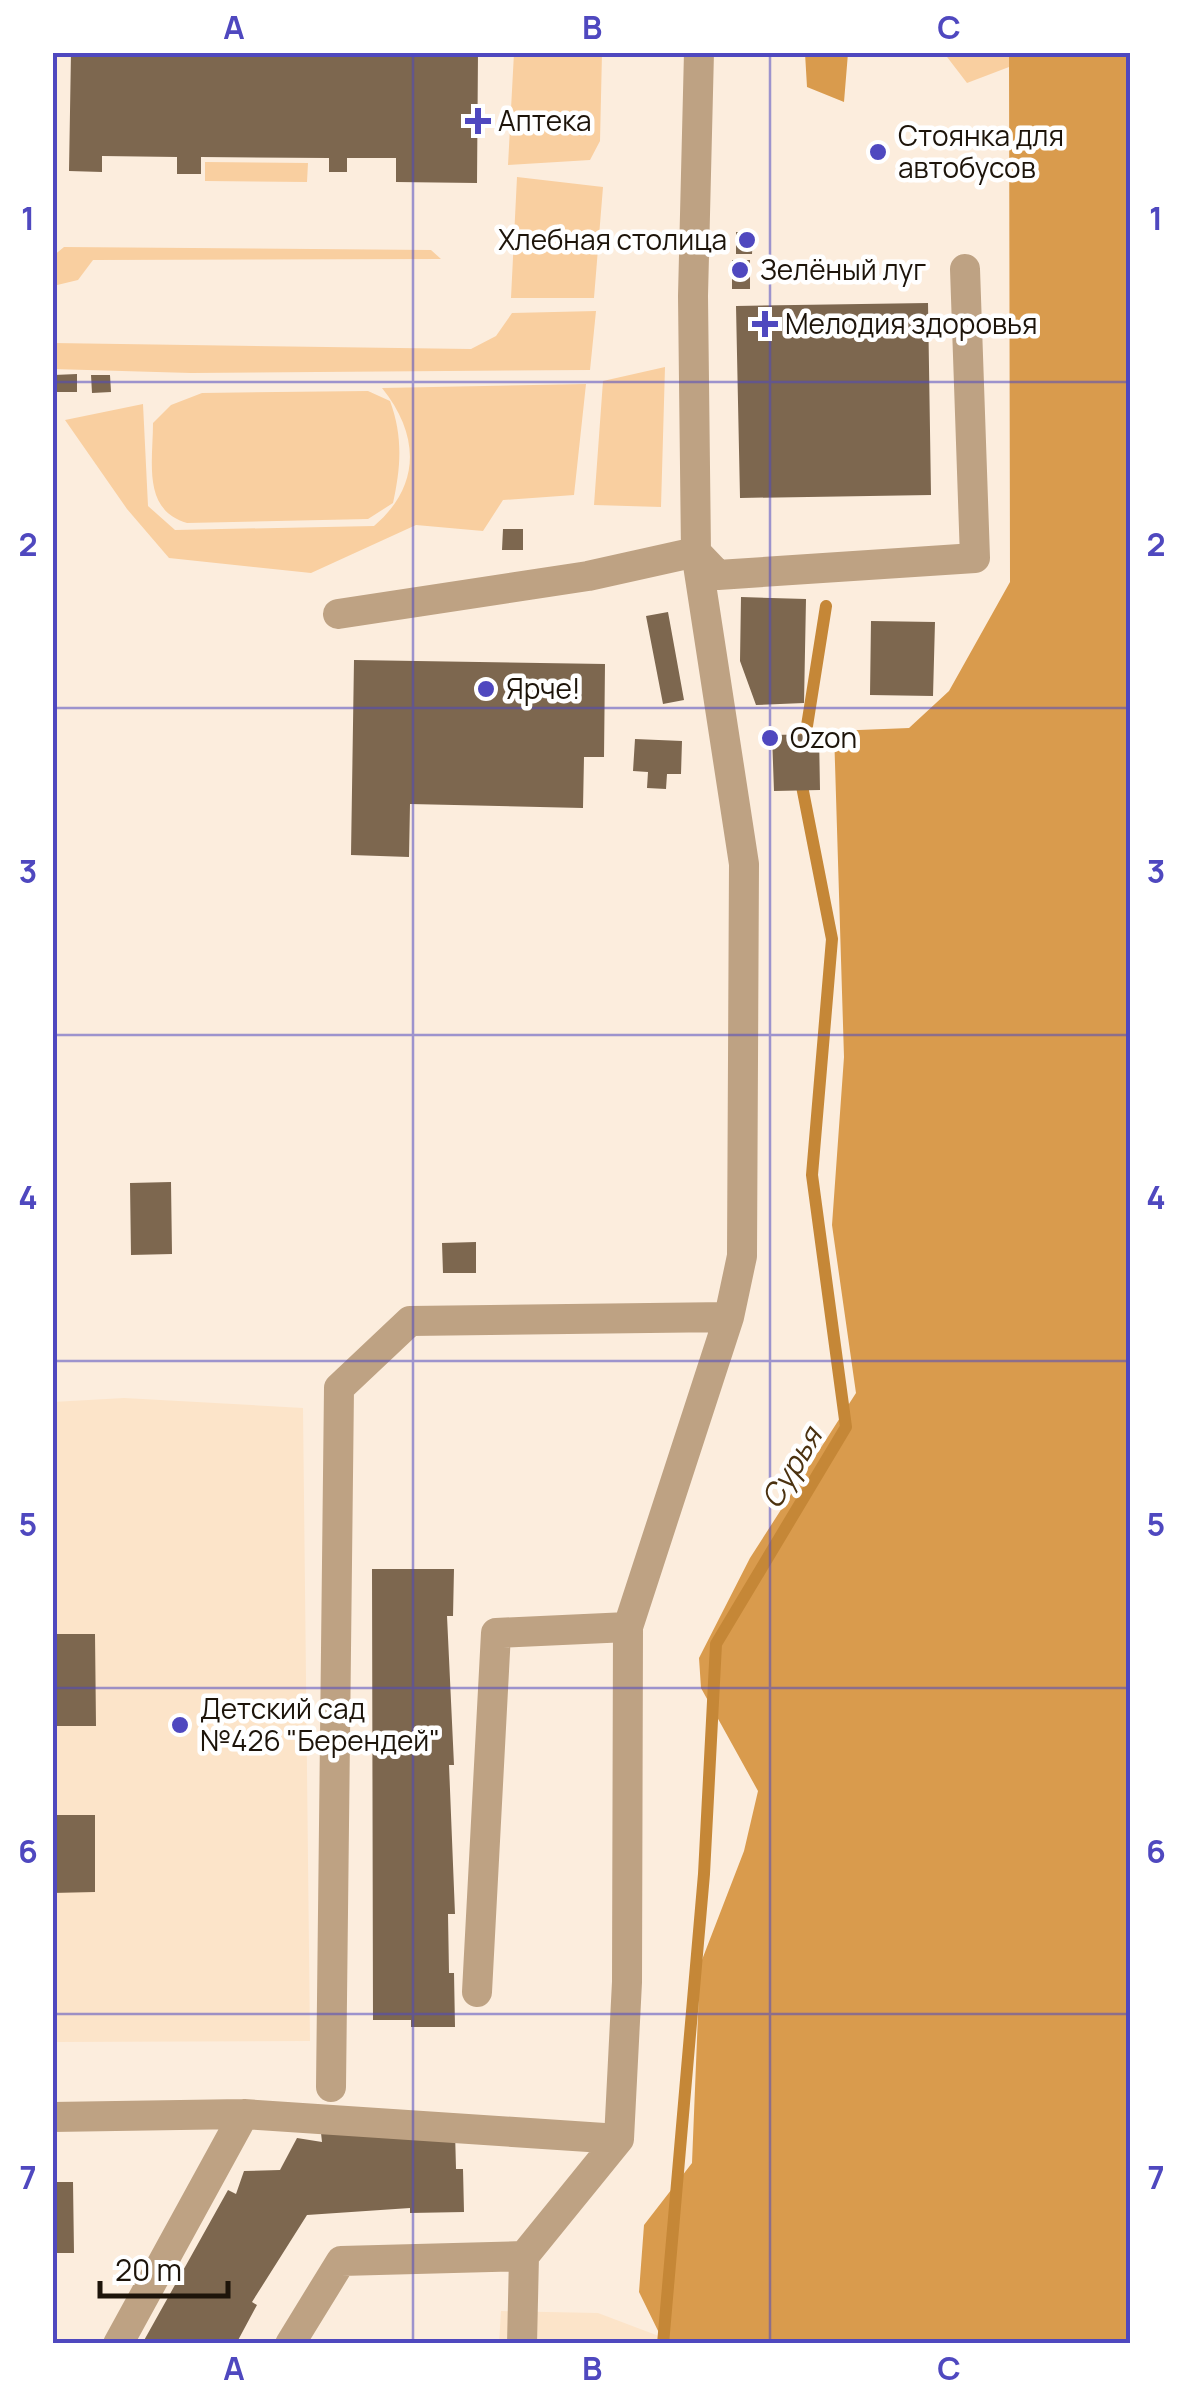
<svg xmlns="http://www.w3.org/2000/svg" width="1183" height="2396" viewBox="0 0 1183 2396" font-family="Manrope,sans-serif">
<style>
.built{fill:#fce4c9}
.green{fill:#f9cfa0}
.forest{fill:#d99b4d}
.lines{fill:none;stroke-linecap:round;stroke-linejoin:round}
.stream{stroke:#c58737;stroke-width:12}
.building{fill:#7d674f}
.minor{stroke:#bea283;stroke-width:30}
.grid{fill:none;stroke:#4f48bf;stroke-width:2.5;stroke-opacity:0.55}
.poi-dot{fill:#4f48bf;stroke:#fff;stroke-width:4}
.labels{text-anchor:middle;stroke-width:9;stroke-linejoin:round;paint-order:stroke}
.poi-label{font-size:28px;fill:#1d140a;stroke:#fff;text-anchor:start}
.water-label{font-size:30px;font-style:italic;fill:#4b3210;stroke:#fff}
.neatline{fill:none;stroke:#4f48bf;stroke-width:4}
.grid-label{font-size:32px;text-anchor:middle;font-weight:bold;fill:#4f48bf}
</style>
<rect width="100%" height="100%" fill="#fceddd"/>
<path class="built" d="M124 1398 303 1408 310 2041 53 2042V1402Z
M501 2311 598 2313 664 2338V2343L499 2344Z"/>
<path class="green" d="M514 53H602L600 141 590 160 508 165Z
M944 53H1009V67L967 83Z
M205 162 308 163 307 182 205 181Z
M517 177 603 187 594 298H511Z
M64 247 431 250 441 259 93 260 78 280 53 286V256Z
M596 311 590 370 191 373 53 369V343L471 349 496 336 512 313Z
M665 367 661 507 594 505 603 381Z
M586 384 574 495 503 500 483 531 416 525 311 573 169 558 127 509 65 420 143 404 148 506 175 530 374 526C421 486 420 435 382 388Z
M368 391 390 401C403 436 401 467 393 503L368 519 187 523C142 510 153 462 153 423L171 405 202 393Z"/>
<path class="forest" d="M805 53H848L844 102 807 87Z
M1009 53H1130V2343H664L639 2292 644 2225 692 2163 700 1965 744 1851 758 1791 701 1688 699 1658 750 1558 856 1393 832 1225 844 1057 834 731 909 728 949 691 1010 582Z"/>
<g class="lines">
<path class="stream" d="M803 751 826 606
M663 2344 704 1874 716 1644 846 1427 812 1175 832 939 800 776"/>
</g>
<path class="building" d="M71 52H478L477 183 396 182V158H347V172H329V158L201 157V174H177V157L102 156V172L69 171Z
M736 232 753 233 752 254H736Z
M732 260H750V289H732Z
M928 303 931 495 740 498 736 306Z
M77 374V392H54V375Z
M91 375H110L111 392 92 393Z
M503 529H523V550H502Z
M741 597 806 599 804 703 756 705 740 661Z
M668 612 684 700 663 704 646 616Z
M871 621 935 622 933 696 870 695Z
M354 660 605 664 604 757H584L583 808 410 804 409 857 351 855Z
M819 734 820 790 774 791 772 735Z
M635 739 682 741 681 774H667L666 789 647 788 648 772 633 771Z
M171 1182 172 1254 131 1255 130 1183Z
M476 1242V1273H443L442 1243Z
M372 1569H454L453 1616H447L454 1765H449L455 1914H448L449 1973H454L455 2027H411V2020H373Z
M52 1634H95L96 1726H52Z
M52 1815H95V1892L52 1893Z
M455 2131 456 2169H463L464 2212 410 2213V2208L307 2215 252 2302 257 2305 236 2344H142L228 2190 236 2194 244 2171 280 2170 297 2138 322 2142 321 2133Z
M52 2182H73L74 2253H52Z"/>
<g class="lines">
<path class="minor" d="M338 614 588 576 696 552 718 575 975 558 965 269
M477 1992 496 1633 628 1627
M331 2087 339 1388 410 1321 729 1317
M52 2117 244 2114
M118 2344 244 2114 619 2139
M290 2344 341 2261 524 2256
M522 2344 524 2256 619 2139 627 1982 628 1627 729 1317 742 1256 744 864 696 552 693 296 699 52"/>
</g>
<path class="grid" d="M413 52V2344M770 52V2344M52 382H1130M52 708H1130M52 1035H1130M52 1361H1130M52 1688H1130M52 2014H1130"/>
<g class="poi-dot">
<path d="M473 106h10v10h10v10h-10v10h-10v-10h-10v-10h10z"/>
<circle cx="878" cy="152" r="10"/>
<circle cx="747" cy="240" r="10"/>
<circle cx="740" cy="270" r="10"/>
<path d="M760 309h10v10h10v10h-10v10h-10v-10h-10v-10h10z"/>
<circle cx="486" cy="689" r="10"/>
<circle cx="770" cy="738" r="10"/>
<circle cx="180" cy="1725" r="10"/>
</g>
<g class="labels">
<g class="poi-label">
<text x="498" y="131">Аптека</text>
<text x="898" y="146">Стоянка для<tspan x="898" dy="32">автобусов</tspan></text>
<text x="727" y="250" text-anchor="end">Хлебная столица</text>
<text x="760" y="280">Зелёный луг</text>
<text x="785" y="334">Мелодия здоровья</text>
<text x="506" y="699">Ярче!</text>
<text x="790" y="748">Ozon</text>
<text x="200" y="1719">Детский сад<tspan x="200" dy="32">№426 "Берендей"</tspan></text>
</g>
<g class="water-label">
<text transform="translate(792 1468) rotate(-59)" y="10">Сурья</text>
</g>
</g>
<rect width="1183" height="2396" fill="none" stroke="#ffffff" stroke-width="110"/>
<path d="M100 2281v15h128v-15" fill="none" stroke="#1d140a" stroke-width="5"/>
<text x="115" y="2281" font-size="30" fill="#1d140a" stroke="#ffffff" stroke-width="8" paint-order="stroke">20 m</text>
<rect x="55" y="55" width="1073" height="2286" class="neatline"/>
<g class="grid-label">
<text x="234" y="39">A</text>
<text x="592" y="39">B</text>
<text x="949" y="39">C</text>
<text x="28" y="230">1</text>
<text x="1156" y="230">1</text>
<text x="28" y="556">2</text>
<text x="1156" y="556">2</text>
<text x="28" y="883">3</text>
<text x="1156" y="883">3</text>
<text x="28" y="1209">4</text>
<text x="1156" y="1209">4</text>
<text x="28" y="1536">5</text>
<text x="1156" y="1536">5</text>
<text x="28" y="1863">6</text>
<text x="1156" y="1863">6</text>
<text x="28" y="2189">7</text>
<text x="1156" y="2189">7</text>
<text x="234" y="2380">A</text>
<text x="592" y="2380">B</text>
<text x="949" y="2380">C</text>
</g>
</svg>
